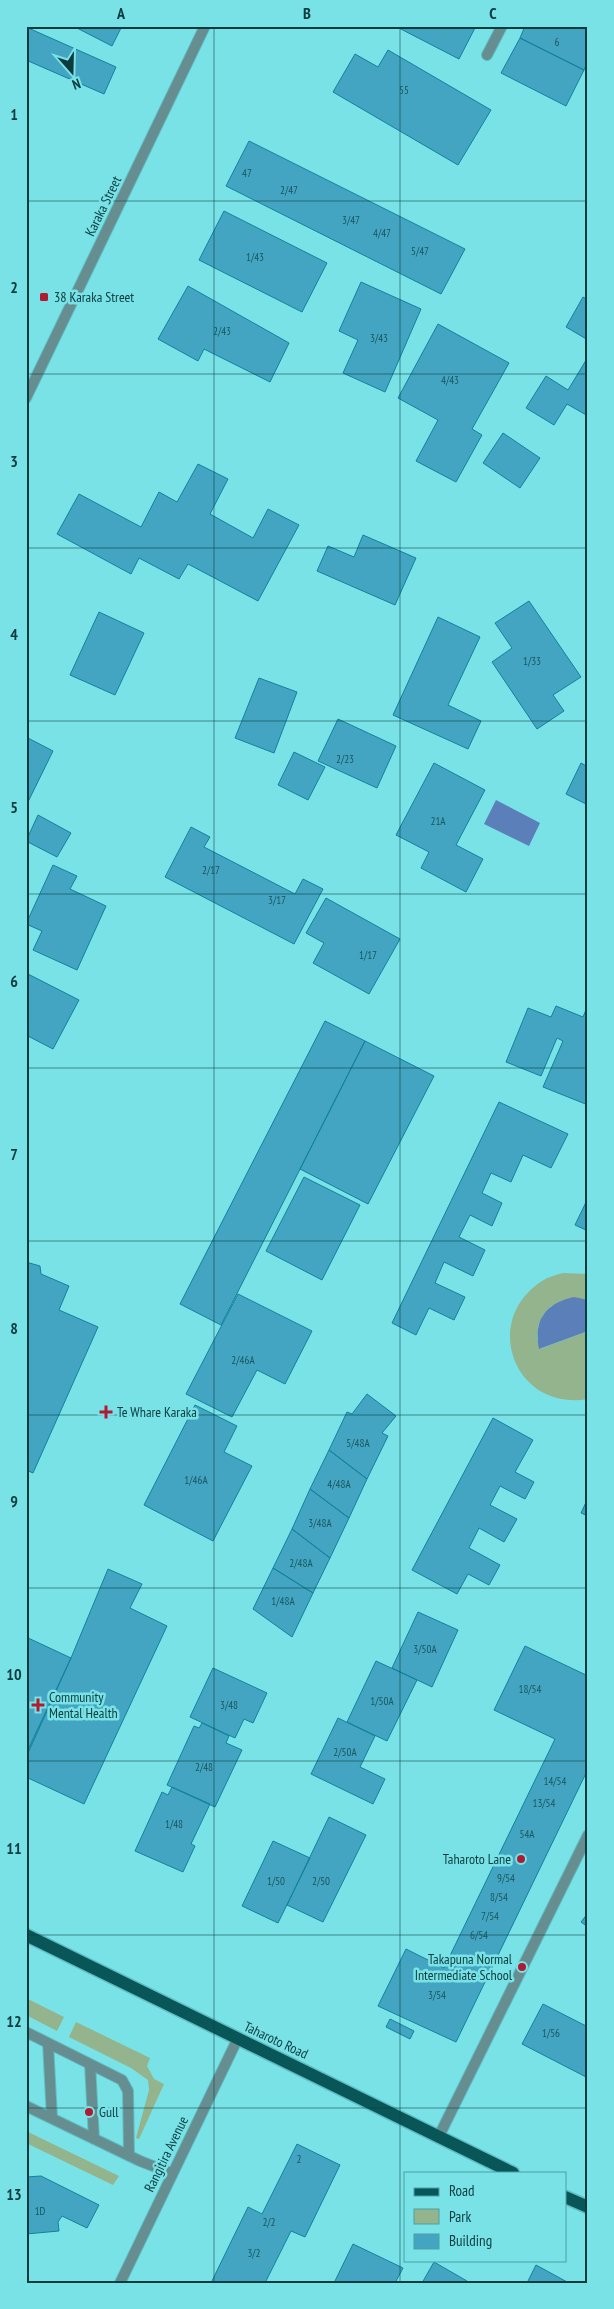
<svg xmlns="http://www.w3.org/2000/svg" width="614" height="2309" viewBox="0 0 614 2309" font-family="'PT Sans Narrow',sans-serif">
<style>
.green{fill:#93b48c}
.water{fill:#5b7fb9}
.building{fill:#43a5c1;stroke:#11829d}
.lines{fill:none;stroke-linecap:round;stroke-linejoin:round}
.service-casing{stroke:#60bdc2;stroke-width:12}
.minor-casing{stroke:#60bdc2;stroke-width:12}
.primary-casing{stroke:#60bdc2;stroke-width:15}
.service{stroke:#668e90;stroke-width:10}
.minor{stroke:#668e90;stroke-width:10}
.primary{stroke:#095659;stroke-width:12}
.grid{fill:none;stroke:#0c3c3e;stroke-width:1;stroke-opacity:0.55}
.poi-dot{fill:#af1b32;stroke:#78e2e7;stroke-width:2}
.labels{text-anchor:middle;stroke-width:5;stroke-linejoin:round;paint-order:stroke}
.number-label{font-size:11px;fill:#1a565f}
.street-label{font-size:14px;fill:#0c3c3e;stroke:#78e2e7}
.poi-label{font-size:14px;fill:#0c3c3e;stroke:#78e2e7;text-anchor:start}
.neatline{fill:none;stroke:#0c3c3e;stroke-width:2}
.grid-label{font-size:16px;text-anchor:middle;font-weight:bold;fill:#0c3c3e}
</style>
<rect width="100%" height="100%" fill="#78e2e7"/>
<path class="green" d="M563 1273 588 1274V1300L551 1306 543 1315 538 1326 537 1338 540 1349 588 1331V1399C515 1412 480 1321 542 1281 548 1277 556 1275 563 1273Z
M26 1998 64 2017 57 2031 26 2015Z
M76 2022 150 2058 147 2066 154 2079 164 2084 139 2139 136 2138 149 2090 148 2080 131 2068 69 2037Z
M26 2131 119 2176 113 2185 26 2143Z"/>
<path class="water" d="M496 800 540 823 529 846 484 824Z
M574 1297 588 1300V1331L539 1349C533 1320 546 1303 574 1297Z"/>
<path class="building" d="M73 26H122L112 46Z
M395 26H476L459 59Z
M525 26H584L588 28V62L584 70 520 38Z
M26 27 116 67 104 94 26 60Z
M520 38 584 70 566 106 501 73Z
M388 50 491 110 458 165 333 92 355 54 378 67Z
M249 141 465 249 441 294 226 186Z
M224 211 327 263 302 312 199 260Z
M361 282 421 309 385 392 343 373 358 340 339 331Z
M188 286 289 343 270 382 204 349 198 361 158 339Z
M583 297 588 300V340L566 327Z
M438 324 509 363 472 429 482 435 456 482 416 461 438 420 398 398Z
M588 357V416L567 404 554 425 526 408 546 376 568 390Z
M503 433 540 458 520 488 483 463Z
M198 464 228 479 210 514 253 538 268 509 299 525 258 601 188 564 179 579 139 558 131 574 57 534 79 494 141 527 159 492 177 502Z
M363 535 416 558 395 605 317 571 328 546 354 557Z
M529 601 581 677 553 695 564 711 537 729 492 662 512 648 495 623Z
M99 612 144 633 115 695 70 675Z
M438 617 480 637 448 705 481 721 468 749 393 715Z
M259 678 297 692 274 753 235 738Z
M338 719 396 746 377 788 318 761Z
M26 737 53 751 26 806Z
M294 752 325 767 308 800 278 785Z
M434 763 485 790 456 845 483 859 466 892 421 868 429 852 396 835Z
M581 763 588 767V805L566 794Z
M38 815 71 833 57 857 26 841Z
M191 827 210 837 204 847 295 894 303 879 323 889 294 944 165 877Z
M53 865 77 876 70 889 106 906 77 970 33 950 42 931 26 924Z
M326 898 400 939 369 994 313 963 324 943 306 933Z
M26 973 79 1000 53 1049 26 1035Z
M588 1005V1105L543 1087 563 1041 557 1038 541 1076 506 1062 528 1008 551 1017 556 1006 583 1017Z
M325 1021 365 1041 221 1325 180 1304Z
M365 1041 434 1076 368 1204 300 1169Z
M499 1102 568 1134 551 1168 523 1155 511 1182 491 1173 482 1193 502 1203 492 1226 470 1215 459 1237 485 1250 473 1276 444 1262 435 1283 465 1297 454 1320 429 1308 416 1335 392 1323Z
M304 1177 360 1205 322 1280 266 1251Z
M588 1198V1231L575 1225Z
M26 1262 40 1266 41 1274 69 1286 59 1310 98 1327 33 1473 26 1470Z
M238 1294 312 1331 285 1384 257 1370 232 1417 186 1394Z
M367 1394 396 1416 382 1433 388 1436 367 1479 329 1450 347 1412 352 1414Z
M195 1405 237 1426 224 1452 252 1466 213 1541 144 1505Z
M493 1418 533 1440 515 1472 534 1482 525 1499 500 1486 490 1505 517 1519 504 1542 479 1528 469 1548 500 1565 489 1585 468 1574 457 1594 412 1570Z
M329 1450 367 1479 349 1518 310 1489Z
M310 1489 349 1518 330 1558 292 1529Z
M588 1498V1516L581 1513Z
M292 1529 330 1558 313 1593 273 1568Z
M273 1568 313 1593 292 1637 253 1609Z
M108 1569 142 1584 130 1608 167 1626 84 1804 26 1777V1754L71 1658Z
M418 1612 458 1630 432 1687 392 1668Z
M26 1637 71 1658 28 1753 26 1752Z
M525 1646 588 1676V1769L456 2042 378 2006 406 1949 444 1968 555 1739 494 1710Z
M376 1661 417 1680 387 1741 347 1722Z
M213 1668 267 1693 253 1723 244 1719 235 1738 190 1717Z
M338 1718 375 1736 360 1767 385 1779 373 1804 311 1774Z
M202 1723 229 1736 226 1743 242 1750 215 1807 167 1785 194 1726 199 1728Z
M172 1787 210 1804 191 1844 195 1846 183 1872 135 1851 162 1792 168 1795Z
M329 1817 366 1835 323 1922 287 1905Z
M273 1841 310 1858 278 1923 242 1906Z
M588 1913V1927L581 1922Z
M543 2004 588 2027V2078L522 2044Z
M390 2019 414 2031 410 2039 386 2027Z
M297 2144 340 2165 305 2237 291 2231 265 2283H211L248 2207 262 2214Z
M41 2176 99 2205 87 2228 62 2216 58 2222 59 2231 26 2234V2177Z
M353 2244 403 2268 395 2283H334Z
M434 2262 467 2281 466 2283H422Z
M536 2265 569 2283H527Z"/>
<g class="lines">
<defs>
<path id="service" d="M26 2032 122 2080 128 2091 129 2156
M48 2043 52 2118
M90 2064 94 2139
M26 2106 140 2161 171 2173
M439 2136 588 1835"/>
<path id="minor" d="M487 55 502 26
M26 398 205 26
M120 2283 238 2038"/>
<path id="primary" d="M26 1935 513 2173
M565 2197 588 2207"/>
</defs>
<use href="#service" class="service-casing"/>
<use href="#minor" class="minor-casing"/>
<use href="#primary" class="primary-casing"/>
<use href="#service" class="service"/>
<use href="#minor" class="minor"/>
<use href="#primary" class="primary"/>
</g>
<path class="grid" d="M214 26V2283M400 26V2283M26 201H588M26 374H588M26 548H588M26 721H588M26 894H588M26 1068H588M26 1241H588M26 1415H588M26 1588H588M26 1761H588M26 1935H588M26 2108H588"/>
<g class="poi-dot">
<rect x="39" y="292" width="10" height="10" rx="2.5"/>
<path d="M103.5 1404.5h5v5h5v5h-5v5h-5v-5h-5v-5h5z"/>
<path d="M35.5 1697.5h5v5h5v5h-5v5h-5v-5h-5v-5h5z"/>
<circle cx="521" cy="1859" r="5"/>
<circle cx="522" cy="1967" r="5"/>
<circle cx="89" cy="2112" r="5"/>
</g>
<g class="labels">
<g class="number-label">
<text x="557" y="46">6</text>
<text x="404" y="94">55</text>
<text x="247" y="177">47</text>
<text x="289" y="194">2/47</text>
<text x="351" y="224">3/47</text>
<text x="382" y="237">4/47</text>
<text x="420" y="255">5/47</text>
<text x="255" y="261">1/43</text>
<text x="222" y="335">2/43</text>
<text x="379" y="342">3/43</text>
<text x="450" y="384">4/43</text>
<text x="532" y="665">1/33</text>
<text x="345" y="763">2/23</text>
<text x="438" y="825">21A</text>
<text x="211" y="874">2/17</text>
<text x="277" y="904">3/17</text>
<text x="368" y="959">1/17</text>
<text x="243" y="1364">2/46A</text>
<text x="358" y="1447">5/48A</text>
<text x="196" y="1484">1/46A</text>
<text x="339" y="1488">4/48A</text>
<text x="320" y="1527">3/48A</text>
<text x="301" y="1567">2/48A</text>
<text x="283" y="1605">1/48A</text>
<text x="425" y="1653">3/50A</text>
<text x="530" y="1693">18/54</text>
<text x="382" y="1705">1/50A</text>
<text x="229" y="1709">3/48</text>
<text x="345" y="1756">2/50A</text>
<text x="204" y="1771">2/48</text>
<text x="555" y="1785">14/54</text>
<text x="544" y="1807">13/54</text>
<text x="174" y="1828">1/48</text>
<text x="527" y="1838">54A</text>
<text x="506" y="1882">9/54</text>
<text x="276" y="1885">1/50</text>
<text x="321" y="1885">2/50</text>
<text x="499" y="1901">8/54</text>
<text x="490" y="1920">7/54</text>
<text x="479" y="1939">6/54</text>
<text x="437" y="1999">3/54</text>
<text x="551" y="2037">1/56</text>
<text x="299" y="2163">2</text>
<text x="40" y="2215">1D</text>
<text x="269" y="2226">2/2</text>
<text x="254" y="2257">3/2</text>
</g>
<g class="street-label">
<text transform="translate(103 206) rotate(-64)" y="5">Karaka Street</text>
<text transform="translate(276 2040) rotate(25)" y="5">Taharoto Road</text>
<text transform="translate(166 2154) rotate(-64)" y="5">Rangitira Avenue</text>
</g>
<g class="poi-label">
<text x="54" y="302">38 Karaka Street</text>
<text x="117" y="1417">Te Whare Karaka</text>
<text x="49" y="1702">Community<tspan x="49" dy="16">Mental Health</tspan></text>
<text x="511" y="1864" text-anchor="end">Taharoto Lane</text>
<text x="512" y="1964" text-anchor="end">Takapuna Normal<tspan x="512" dy="16">Intermediate School</tspan></text>
<text x="99" y="2117">Gull</text>
</g>
</g>
<rect width="614" height="2309" fill="none" stroke="#78e2e7" stroke-width="55"/>
<rect x="404" y="2172" width="162" height="90" fill="#78e2e7" stroke="#4da0a3"/>
<rect x="414" y="2188" width="25" height="8" fill="#095659" stroke="#4da0a3"/>
<text x="449" y="2196" font-size="15" fill="#0c3c3e">Road</text>
<rect x="414" y="2209" width="25" height="15" fill="#93b48c" stroke="#4da0a3"/>
<text x="449" y="2222" font-size="15" fill="#0c3c3e">Park</text>
<rect x="414" y="2234" width="25" height="15" fill="#43a5c1" stroke="#4da0a3"/>
<text x="449" y="2246" font-size="15" fill="#0c3c3e">Building</text>
<g transform="translate(72 72) rotate(160)" stroke="#78e2e7" stroke-width="4" paint-order="stroke">
<path d="M0-4L9 19L0 12L-9 19Z" fill="#0c3c3e"/>
<text y="-8" font-size="14" font-weight="bold" text-anchor="middle" fill="#0c3c3e">N</text>
</g>
<rect x="28" y="28" width="558" height="2254" class="neatline"/>
<g class="grid-label">
<text x="121" y="19">A</text>
<text x="307" y="19">B</text>
<text x="493" y="19">C</text>
<text x="14" y="120">1</text>
<text x="14" y="293">2</text>
<text x="14" y="467">3</text>
<text x="14" y="640">4</text>
<text x="14" y="813">5</text>
<text x="14" y="987">6</text>
<text x="14" y="1160">7</text>
<text x="14" y="1334">8</text>
<text x="14" y="1507">9</text>
<text x="14" y="1680">10</text>
<text x="14" y="1854">11</text>
<text x="14" y="2027">12</text>
<text x="14" y="2200">13</text>
</g>
</svg>
